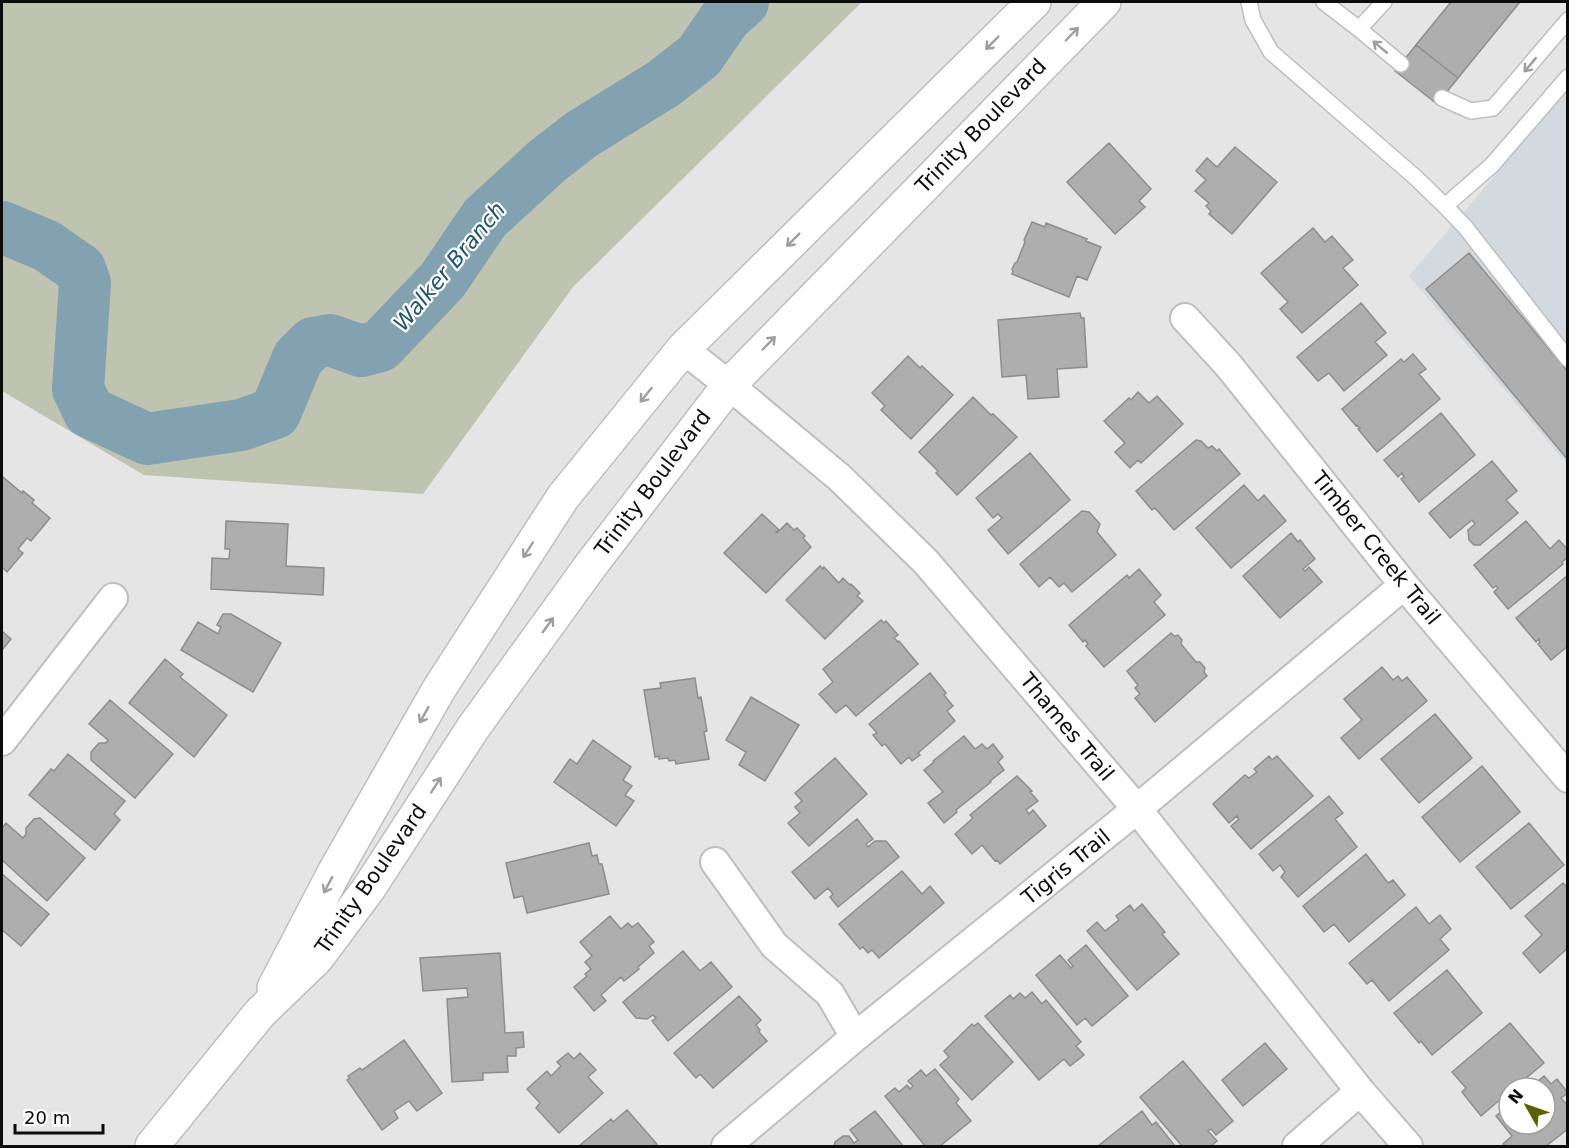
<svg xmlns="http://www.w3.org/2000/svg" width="1569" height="1148" viewBox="0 0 1569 1148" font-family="'DejaVu Sans',sans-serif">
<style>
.built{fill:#d2d9df}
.green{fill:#bec4af}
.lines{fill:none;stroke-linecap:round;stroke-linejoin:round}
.river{stroke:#82a1b1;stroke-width:52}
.building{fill:#afaeaf;stroke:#8e8d8d;stroke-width:1.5}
.lane-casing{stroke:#bdbebf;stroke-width:18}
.street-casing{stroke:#bdbebf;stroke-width:32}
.secondary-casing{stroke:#bdbebf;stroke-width:36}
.lane{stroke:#fff;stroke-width:15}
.street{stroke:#fff;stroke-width:28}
.secondary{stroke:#fff;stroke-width:33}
.oneway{stroke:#9d9e9e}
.labels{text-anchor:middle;stroke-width:4.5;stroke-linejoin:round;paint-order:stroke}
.street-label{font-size:21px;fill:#0b0c0c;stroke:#fff}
.water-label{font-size:22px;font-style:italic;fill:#1c556f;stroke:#fff}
</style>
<rect width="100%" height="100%" fill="#e5e5e6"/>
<path class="built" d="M1567 91V464L1409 276Z"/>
<path class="green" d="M2 2H862L573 287 423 494 144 475 2 391Z"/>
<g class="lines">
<path class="river" d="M2 227 47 246 80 269 85 283 78 389 89 412 147 439 241 425 275 413 298 358 313 343 330 340 361 351 380 346 442 281 485 218 547 161 582 134 663 84 699 56 726 17 743 2"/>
</g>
<path class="building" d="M1451 2H1520L1458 78 1416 45Z
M1416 45 1458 78 1437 104 1395 71Z
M1109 143 1151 189 1139 201 1145 207 1115 234 1067 182Z
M1235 147 1277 182 1232 234 1209 214 1211 211 1206 206 1209 203 1195 191 1206 180 1196 171 1207 158 1217 167Z
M1032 222 1045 227 1046 223 1087 239 1086 241 1101 247 1087 280 1077 276 1069 297 1012 274 1013 271 1012 269 1015 263 1017 262 1025 242 1024 240Z
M1313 228 1325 242 1332 236 1353 260 1343 268 1358 285 1302 333 1280 309 1288 302 1261 273Z
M1469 253 1568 372V460L1426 289Z
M1361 303 1386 333 1375 342 1387 355 1344 391 1329 373 1318 381 1297 357Z
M1080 313 1081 318H1084L1087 367 1057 369 1059 397 1028 399 1026 375 1002 377 998 320Z
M1413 354 1426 369 1419 374 1440 399 1377 452 1358 429 1360 428 1357 425 1356 426 1342 409 1401 359 1404 362Z
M908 356 920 368 922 366 953 395 911 439 881 410 885 406 872 393Z
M1138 392 1149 403 1157 396 1183 424 1141 463 1138 460 1130 468 1115 452 1125 443 1104 421 1129 398 1131 400Z
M973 397 991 415 993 414 1017 437 957 495 936 473 938 471 919 452Z
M1441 413 1475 455 1419 502 1401 479 1404 477 1402 473 1398 477 1384 460Z
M1196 440 1201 441 1208 448 1212 446 1217 451 1219 449 1240 474 1174 530 1155 508 1152 510 1136 491Z
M1030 453 1070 500 1008 554 988 530 1002 518 998 514 993 518 976 498Z
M1492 461 1517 491 1506 500 1518 513 1480 545H1474L1469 540 1468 530 1475 524 1472 520 1450 538 1429 513Z
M3 477 22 493 23 491 34 500 32 503 50 518 31 541 27 538 18 549 23 553 7 572 2 567V478Z
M1244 485 1258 501 1264 495 1286 521 1231 568 1196 528Z
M1082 511 1089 512 1100 524 1097 532 1116 555 1072 592 1064 583 1059 587 1050 577 1039 587 1020 564Z
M762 514 779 530 776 532 777 533 787 523 794 530 797 528 805 536 803 538 811 547 766 593 724 553Z
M226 521 288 524 286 566 324 568 323 595 211 589 212 558 229 559 230 549H225Z
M1526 521 1550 549 1559 540 1568 550V557L1562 562 1563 564 1508 609 1494 592 1498 588 1496 586 1493 588 1474 565Z
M1291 533 1298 542 1300 540 1315 559 1303 569 1305 571 1309 567 1322 582 1280 618 1243 576Z
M820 566 823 569 824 567 839 583 843 578 850 585 851 584 860 593 857 596 863 601 825 639 786 600Z
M1139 569 1161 595 1154 602 1165 615 1104 667 1086 646 1088 644 1085 640 1083 642 1069 625 1127 575 1129 578Z
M1568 575V646L1551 660 1538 644 1540 642 1539 639 1536 642 1516 618Z
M223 614H231L281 643 253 692 181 650 198 622 218 634 221 627 217 625Z
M881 620 884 623 886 621 898 635 894 638 898 642 899 641 918 664 856 716 846 705 836 713 819 694 833 682 823 669Z
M2 631 11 639 2 650Z
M1171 633 1174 636 1178 635 1182 640 1181 644 1196 662H1200L1205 668 1204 672 1207 676 1155 722 1135 698 1140 694 1135 688 1138 685 1127 671Z
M165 659 183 674 180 677 227 715 194 757 129 703Z
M1382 667 1393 680 1398 676 1402 681 1407 677 1427 701 1359 759 1341 738 1362 720 1344 699Z
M930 673 946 693 944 695 953 706 947 711 955 721 918 753 920 755 912 761 909 757 901 764 885 744 882 746 873 735 877 733 869 724Z
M695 678 698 698 701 697 707 731 704 732 709 759 676 764 675 760 669 761 668 758 659 759V756L655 757 644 690 661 688 660 683Z
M751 697 799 725 765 781 739 765 746 752 726 740Z
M110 700 173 754 135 798 91 760V752L99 743H106L108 740 89 724Z
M1435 714 1472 758 1419 803 1381 759Z
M964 736 975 749 982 744 987 749 993 744 1003 757 998 762 1004 770 990 781 991 782 956 810 957 812 944 823 928 803 943 792 924 770 934 762 933 761Z
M593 740 631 767 623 780 632 786 625 795 634 801 616 826 554 782 570 759 577 764Z
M68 754 125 801 114 814 120 820 95 850 29 795 51 769 54 771Z
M1269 756 1272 760 1277 756 1313 796 1251 849 1231 826 1239 819 1237 816 1229 823 1213 804 1245 775 1249 778 1257 772 1254 769Z
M835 758 867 794 809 846 788 823 800 813 795 807 802 801 795 793Z
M1482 766 1520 812 1460 862 1422 817Z
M1017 776 1032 791 1030 792 1038 801 1026 810 1029 814 1033 810 1046 826 1000 864 997 860 995 861 982 845 972 854 955 834 973 818 970 815Z
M1329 796 1343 813 1335 819 1357 847 1298 897 1281 877 1285 872 1280 865 1273 871 1259 854Z
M40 818 85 858 47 901 2 860V828L6 823 23 838 26 834V828L34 819Z
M857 819 873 839 866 844 868 847 875 841H886L899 857 838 907 830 897 833 894 828 888 815 899 792 872Z
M1529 823 1564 865 1511 909 1476 867Z
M589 843 592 856 597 855 599 864H602L609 894 527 913 523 896 514 898 506 863Z
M1366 854 1388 883 1393 880 1405 895 1349 942 1334 924 1324 932 1303 906Z
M902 871 922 894 930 886 944 903 879 958 872 950 868 953 863 947 860 949 839 924Z
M2 874 49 914 21 946 2 930Z
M1563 883 1568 888V948L1540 973 1523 953 1542 935 1525 916Z
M1142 904 1165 932 1162 934 1179 954 1137 990 1087 931 1097 922 1105 931 1119 920 1116 916 1130 905 1134 911Z
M1416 907 1429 924 1440 915 1451 929 1440 939 1449 950 1389 1001 1372 980 1367 984 1349 963Z
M610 916 621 929 628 923 632 927 638 923 654 942 649 946 654 953 638 967 639 969 624 981 621 977 601 995 606 1001 594 1011 574 987 587 976 585 974 591 969 585 962 592 956 580 942Z
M1086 945 1128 996 1092 1026 1085 1018 1077 1025 1036 975 1060 955 1071 968 1073 966 1068 960Z
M683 951 700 971 711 962 732 987 668 1041 652 1021 656 1018 653 1015 647 1019 636 1018 623 1002Z
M500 953 505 1033 523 1032 524 1047 516 1048V1056H507L508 1072 483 1073V1080L452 1082 447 999 468 997 467 988 423 991 420 958Z
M1447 970 1482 1013 1432 1055 1421 1041 1419 1043 1394 1013Z
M1032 992 1042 1004 1046 1000 1081 1042 1076 1046 1084 1055 1070 1066 1064 1059 1039 1080 985 1016 1010 995 1013 999 1020 993 1025 998Z
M739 996 761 1020 756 1025 760 1030 759 1032 767 1041 713 1088 700 1074 696 1078 674 1053Z
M978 1023 1013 1062 972 1100 940 1065 949 1057 944 1051 972 1024 974 1026Z
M1510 1023 1544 1063 1514 1088H1509V1092L1481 1116 1462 1092 1466 1088 1452 1072Z
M404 1040 442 1093 417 1111 409 1101 394 1111 398 1118 382 1130 347 1080 350 1078 348 1076 360 1068 362 1070Z
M1265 1043 1287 1069 1243 1106 1222 1080Z
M568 1053 574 1059 580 1053 596 1070 588 1077 603 1093 559 1133 536 1108 540 1103 527 1089 547 1071 551 1076 561 1066 557 1062Z
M1183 1061 1233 1121 1216 1135 1211 1129 1208 1131 1217 1141 1211 1146H1182L1140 1097Z
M935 1069 959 1099 956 1103 971 1121 940 1146H925L885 1096 895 1088 899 1092 907 1085 910 1089 913 1086 908 1081 921 1070 926 1076Z
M1544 1076 1551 1084 1557 1079 1568 1093 1561 1098 1568 1106V1129L1546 1146H1506L1503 1144 1512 1136 1496 1116 1509 1106V1124H1545V1088H1530Z
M627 1110 656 1143H655L658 1146H579L611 1119 613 1122Z
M875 1111 903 1146H834L835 1142 843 1136H849L854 1143 858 1140 850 1130Z
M1142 1111 1152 1125 1156 1122 1175 1146H1098Z"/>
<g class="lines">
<defs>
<path id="lane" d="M1249 2 1253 20 1271 52 1415 177 1445 206 1492 165 1568 77
M1324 2 1359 29 1384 2
M1359 29 1401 64
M1442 98 1471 111 1493 108 1568 20
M1445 206 1466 228 1568 359"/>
<path id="street" d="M1185 318 1229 366 1404 585 1568 778
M683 349 729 385 840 478 926 562 1137 809 1360 1091 1408 1146
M2 741 113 598
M715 862 774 945 830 994 855 1037
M726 1146 855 1037 1137 809 1404 585
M1297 1146 1360 1091"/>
<path id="secondary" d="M274 988 335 871 439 689 563 497 683 349 1034 2
M152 1146 260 1013 317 958 369 888 473 728 591 565 729 385 1104 2"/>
</defs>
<use href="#lane" class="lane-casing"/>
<use href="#street" class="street-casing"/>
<use href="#secondary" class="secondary-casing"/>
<use href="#lane" class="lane"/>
<use href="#street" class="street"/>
<use href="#secondary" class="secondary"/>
</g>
<defs><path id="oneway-shaft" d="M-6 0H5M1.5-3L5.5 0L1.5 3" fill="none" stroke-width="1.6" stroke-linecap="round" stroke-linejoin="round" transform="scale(1.5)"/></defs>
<g class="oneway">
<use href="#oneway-shaft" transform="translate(1072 34) rotate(-46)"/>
<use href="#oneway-shaft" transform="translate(992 43) rotate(135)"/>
<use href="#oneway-shaft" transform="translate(1380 47) rotate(-140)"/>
<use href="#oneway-shaft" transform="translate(1530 65) rotate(130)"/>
<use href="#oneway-shaft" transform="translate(793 240) rotate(135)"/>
<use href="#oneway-shaft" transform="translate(769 343) rotate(-46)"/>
<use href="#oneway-shaft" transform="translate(646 395) rotate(129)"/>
<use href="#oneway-shaft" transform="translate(528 550) rotate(123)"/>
<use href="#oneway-shaft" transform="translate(548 625) rotate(-54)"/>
<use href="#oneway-shaft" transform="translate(424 715) rotate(119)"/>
<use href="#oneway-shaft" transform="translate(436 785) rotate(-57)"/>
<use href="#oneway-shaft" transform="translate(328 885) rotate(118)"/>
</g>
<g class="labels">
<g class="street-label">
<text transform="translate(981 126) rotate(-46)" y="7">Trinity Boulevard</text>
<text transform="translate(653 483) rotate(-53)" y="7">Trinity Boulevard</text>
<text transform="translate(1376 548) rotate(51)" y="7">Timber Creek Trail</text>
<text transform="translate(1067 727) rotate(50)" y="7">Thames Trail</text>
<text transform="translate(1066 867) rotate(-39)" y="7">Tigris Trail</text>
<text transform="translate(371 879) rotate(-55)" y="7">Trinity Boulevard</text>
</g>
<g class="water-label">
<text transform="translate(449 266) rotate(-50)" y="8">Walker Branch</text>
</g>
</g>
<rect width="1569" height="1148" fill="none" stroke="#0b0c0c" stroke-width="6"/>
<g transform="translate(1527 1106) rotate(310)"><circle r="28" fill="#ffffff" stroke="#9d9e9e" stroke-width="1.5"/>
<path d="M0-4.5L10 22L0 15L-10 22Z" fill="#5a6200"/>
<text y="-9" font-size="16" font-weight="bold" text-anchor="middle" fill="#0b0c0c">N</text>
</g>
<path d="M15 1124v9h88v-9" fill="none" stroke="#0b0c0c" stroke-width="3"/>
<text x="24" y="1124" font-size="18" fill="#0b0c0c" stroke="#ffffff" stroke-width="4.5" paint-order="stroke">20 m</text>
</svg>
